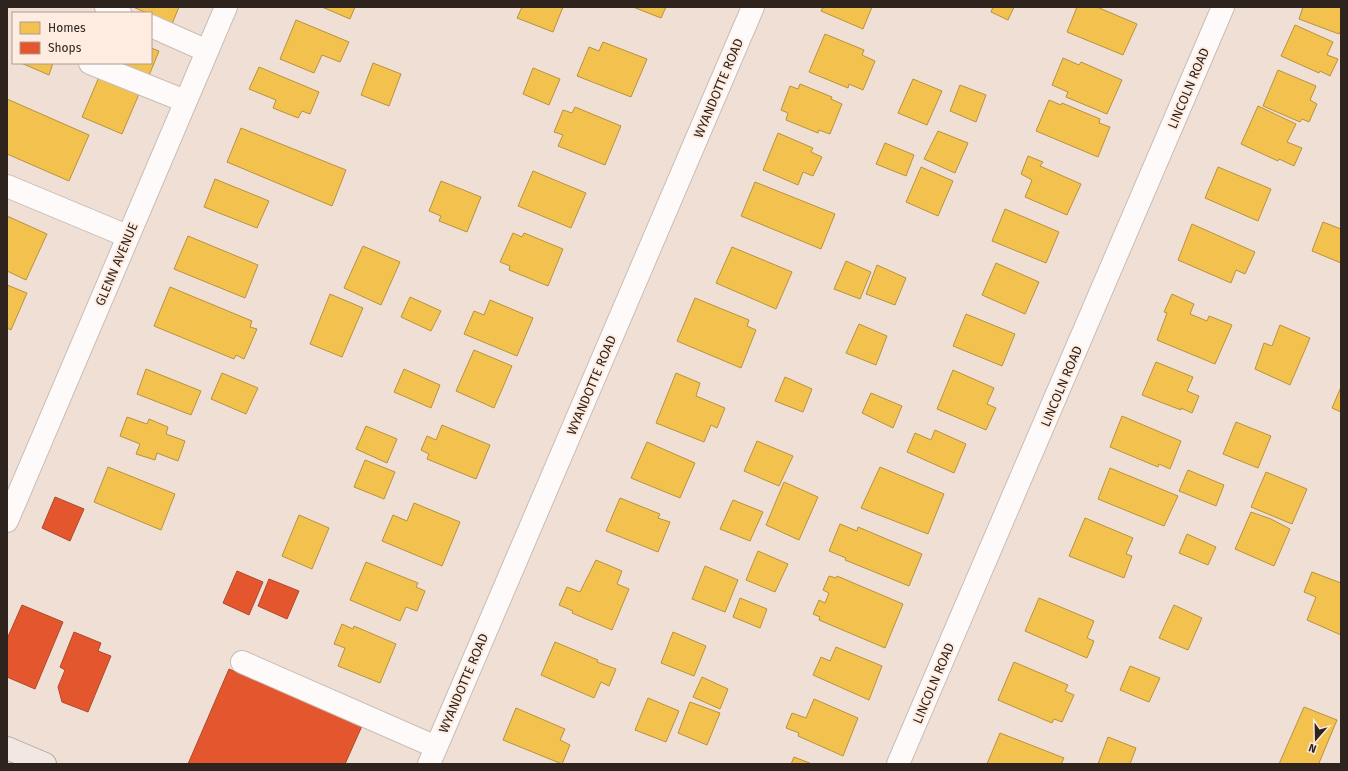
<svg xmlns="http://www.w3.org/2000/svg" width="1348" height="771" viewBox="0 0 1348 771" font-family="'Fira Sans',sans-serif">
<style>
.homes{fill:#f2c14e;stroke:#b8923f}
.shops{fill:#e4572e;stroke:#ae4829}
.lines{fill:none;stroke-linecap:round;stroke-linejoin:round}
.minor-casing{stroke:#cabdb5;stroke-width:24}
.major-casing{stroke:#baa79c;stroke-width:24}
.minor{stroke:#fdfaf9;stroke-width:22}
.major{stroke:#f1e8e3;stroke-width:22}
.labels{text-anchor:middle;stroke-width:4;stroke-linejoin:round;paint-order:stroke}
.street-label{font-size:13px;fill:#2f241d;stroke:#feece1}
</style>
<rect width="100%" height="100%" fill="#efdfd5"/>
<path class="homes" d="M133 7H179L172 24 151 15V13H147Z
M322 7H355L350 19Z
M522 7H563L553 32 517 18Z
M633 7H666L661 18Z
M823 7H872L863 29 821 11Z
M993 7H1014L1008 20 991 12Z
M1077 7H1097L1137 24 1123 55 1067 32Z
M1303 7H1341V31L1339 34 1299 19Z
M296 20 349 42 340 62 322 55 314 73 280 59Z
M1295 25 1333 42 1327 55 1338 59 1330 76 1320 71 1319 73 1281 56Z
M825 34 864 50 862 55 875 61 863 90 849 84 848 88 809 72Z
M603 42 647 59 631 97 577 76 589 47 599 51Z
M151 48 159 51 148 78 112 63H151Z
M1063 58 1079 65 1081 62 1122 80 1107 114 1066 97 1068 92 1052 85Z
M21 63H53L49 75Z
M373 63 401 74 389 106 361 95Z
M259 67 319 92 310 114 302 111 298 118 273 108 276 100 249 89Z
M533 68 560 79 549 105 523 94Z
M1278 70 1316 86 1310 100 1317 104 1309 122 1302 119 1300 122 1263 106Z
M99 77 139 94 122 134 82 117Z
M913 79 942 91 927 125 898 113Z
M800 84 832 97 831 99 842 104 830 134 819 130 818 133 786 120 788 113 781 110 790 86 798 89Z
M960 85 986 95 976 122 950 111Z
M7 99 89 135 69 181 7 154Z
M1049 100 1061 105 1062 103 1100 119 1099 123 1110 127 1098 157 1036 131Z
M1258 106 1296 124 1287 142 1302 148 1294 166 1279 159 1278 161 1241 144Z
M575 107 621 126 605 165 558 146 563 135 554 132 563 110 572 113Z
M241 128 346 170 332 206 227 162Z
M938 131 968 143 955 173 924 159Z
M778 133 813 148 811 152 822 157 813 176 803 172 798 185 763 170Z
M885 143 914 155 906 176 876 164Z
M1028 156 1043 162 1040 166 1081 184 1067 215 1025 197 1032 180 1021 174Z
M921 167 953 181 938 216 906 202Z
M1218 167 1271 189 1258 221 1205 198Z
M533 171 586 193 571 228 518 206Z
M215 179 269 201 257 228 204 207Z
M441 181 481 197 467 232 439 221 441 216 429 211Z
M755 182 835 214 821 249 741 216Z
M1005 209 1059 232 1046 263 992 241Z
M7 216 47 234 26 280 7 271Z
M1323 222 1341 229V263L1312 251Z
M1192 224 1255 252 1245 274 1236 270 1231 283 1178 260Z
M513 233 522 237 524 233 563 249 548 286 509 270 510 266 500 262Z
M188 236 258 265 245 298 174 269Z
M363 246 400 262 381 305 344 288Z
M732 247 792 272 776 309 716 283Z
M846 261 871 272 860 299 834 289Z
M996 263 1039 282 1025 314 982 295Z
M877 265 906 278 895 305 866 294Z
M7 285 27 293 11 330 7 328Z
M170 287 252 321 250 327 257 329 244 359 236 355 234 359 154 326Z
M330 294 363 308 342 357 310 344Z
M1172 294 1194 304 1190 314 1207 321 1209 316 1232 325 1215 364 1157 340 1167 313 1164 312Z
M410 297 441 311 431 331 401 317Z
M695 298 749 320 747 326 756 330 741 368 677 341Z
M490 300 533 318 517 356 464 334 474 311 484 315Z
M966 314 1015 334 1002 366 953 346Z
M859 324 887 336 876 365 846 353Z
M1280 325 1310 338 1290 385 1255 369 1264 343 1272 346Z
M474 350 512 366 494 408 456 391Z
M1156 362 1193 377 1187 391 1199 396 1192 413 1181 408V410L1142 395Z
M146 369 201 391 191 415 137 394Z
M404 369 440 385 431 408 394 392Z
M953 370 994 388 987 404 996 408 986 430 937 409Z
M222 373 258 388 246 414 211 399Z
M676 373 700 383 696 396 725 408 717 428 711 425 704 442 656 423Z
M785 377 812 389 803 412 775 401Z
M1341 387V412L1332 408Z
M871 393 902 406 893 428 862 413Z
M1122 416 1181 441 1170 469 1159 464 1158 467 1110 447Z
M127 417 147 424 149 419 168 427 166 434 185 441 178 461 157 453 155 460 136 454 140 444 120 436Z
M1236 422 1271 436 1258 468 1223 454Z
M442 425 490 445 476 479 427 459 429 454 421 450 427 436 436 440Z
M366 426 397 439 387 463 356 449Z
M935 430 966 444 954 473 907 452 915 433 931 440Z
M757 441 793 456 779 486 744 471Z
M647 442 695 463 680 498 631 478Z
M365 460 395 472 384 499 354 487Z
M108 467 175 494 161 530 94 502Z
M880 467 944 494 928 534 861 508Z
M1110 468 1178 496 1164 526 1098 499Z
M1188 470 1224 485 1216 506 1179 491Z
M1266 472 1307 489 1292 524 1251 507Z
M784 482 818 497 799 540 766 525Z
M620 498 660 514 658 518 670 522 658 552 606 531Z
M733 500 763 512 750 541 720 529Z
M414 503 460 522 442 566 382 541 393 515 407 521Z
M1251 512 1271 519 1290 529 1274 566 1235 549Z
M299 515 329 528 312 569 282 556Z
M1085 518 1133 538 1126 554 1132 556 1124 578 1069 556Z
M840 524 857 531 858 527 922 554 909 586 845 560 846 558 829 551Z
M1187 534 1216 547 1208 565 1179 553Z
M758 551 788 564 775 592 746 580Z
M596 560 622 571 617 584 629 589 612 630 572 613 573 611 559 605 567 587 580 592Z
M366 562 418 583 416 587 425 591 417 611 406 607 400 621 350 600Z
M705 566 738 580 725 612 692 599Z
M1312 572 1341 583V635L1307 620 1316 597 1304 592Z
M829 576 836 578 837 576 903 604 885 648 819 620 820 617 813 614 819 600 825 603 829 593 823 590Z
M740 598 767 609 760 628 733 617Z
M1039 598 1094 621 1087 638 1094 641 1087 658 1025 631Z
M1174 605 1202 618 1188 650 1159 638Z
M342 624 353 629 354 626 396 644 380 683 338 666 345 648 334 644Z
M673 632 706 646 694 676 661 663Z
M555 642 598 660 597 662 616 669 609 686 601 682 594 698 541 675Z
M836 647 882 666 869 700 813 675 821 657 830 661Z
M1014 662 1068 685 1065 691 1074 695 1062 722 1054 719 1052 723 998 700Z
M1130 666 1160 678 1149 702 1120 690Z
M702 677 728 689 720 709 693 697Z
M648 698 679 711 666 742 635 730Z
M814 699 858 718 843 756 798 736 799 733 786 728 792 713 806 718Z
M690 702 720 713 707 745 678 733Z
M1304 707 1337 720 1319 763 1322 764H1279Z
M516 708 565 729 560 740 570 745 562 764 503 740Z
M1000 733 1064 758 1061 764H987Z
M1108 737 1136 748 1130 764H1098Z
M794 757 812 764H791Z"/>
<path class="shops" d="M55 497 84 509 70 541 42 528Z
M237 571 263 582 249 615 223 603Z
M269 579 299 591 287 619 258 606Z
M22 605 63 622 35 689 7 677V639Z
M74 632 101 643 98 651 111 656 88 712 62 702 58 687 65 670 60 667Z
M229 669 362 726 345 764H188Z"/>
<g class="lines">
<defs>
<path id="minor" d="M106 7 120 13
M151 26 207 51
M90 63 185 101
M7 186 127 236
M7 521 226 7
M242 662 436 747
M429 764 753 7
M898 764 1223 7"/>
<path id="major" d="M7 748 45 764"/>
</defs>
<use href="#minor" class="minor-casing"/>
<use href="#major" class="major-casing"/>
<use href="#minor" class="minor"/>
<use href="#major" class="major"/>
</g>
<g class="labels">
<g class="street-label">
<text transform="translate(718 88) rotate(-67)" y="5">WYANDOTTE ROAD</text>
<text transform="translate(1188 88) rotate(-67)" y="5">LINCOLN ROAD</text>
<text transform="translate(116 264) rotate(-67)" y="5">GLENN AVENUE</text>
<text transform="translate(591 385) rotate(-67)" y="5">WYANDOTTE ROAD</text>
<text transform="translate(1061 386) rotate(-67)" y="5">LINCOLN ROAD</text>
<text transform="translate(463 683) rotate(-67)" y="5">WYANDOTTE ROAD</text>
<text transform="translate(933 683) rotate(-67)" y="5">LINCOLN ROAD</text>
</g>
</g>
<rect width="1348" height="771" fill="none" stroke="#2f241d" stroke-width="16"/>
<rect x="12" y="12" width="140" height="52" fill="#feece1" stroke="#ab9c93"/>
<rect x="20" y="22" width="20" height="12" fill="#f2c14e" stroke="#ab9c93"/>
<text x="48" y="32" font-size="12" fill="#2f241d">Homes</text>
<rect x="20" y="42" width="20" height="12" fill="#e4572e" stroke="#ab9c93"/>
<text x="48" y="52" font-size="12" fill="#2f241d">Shops</text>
<g transform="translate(1316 739) rotate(200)" stroke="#feece1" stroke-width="3" paint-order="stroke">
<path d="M0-3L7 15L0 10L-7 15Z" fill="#2f241d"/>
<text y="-6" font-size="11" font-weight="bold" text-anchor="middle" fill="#2f241d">N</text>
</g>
</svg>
